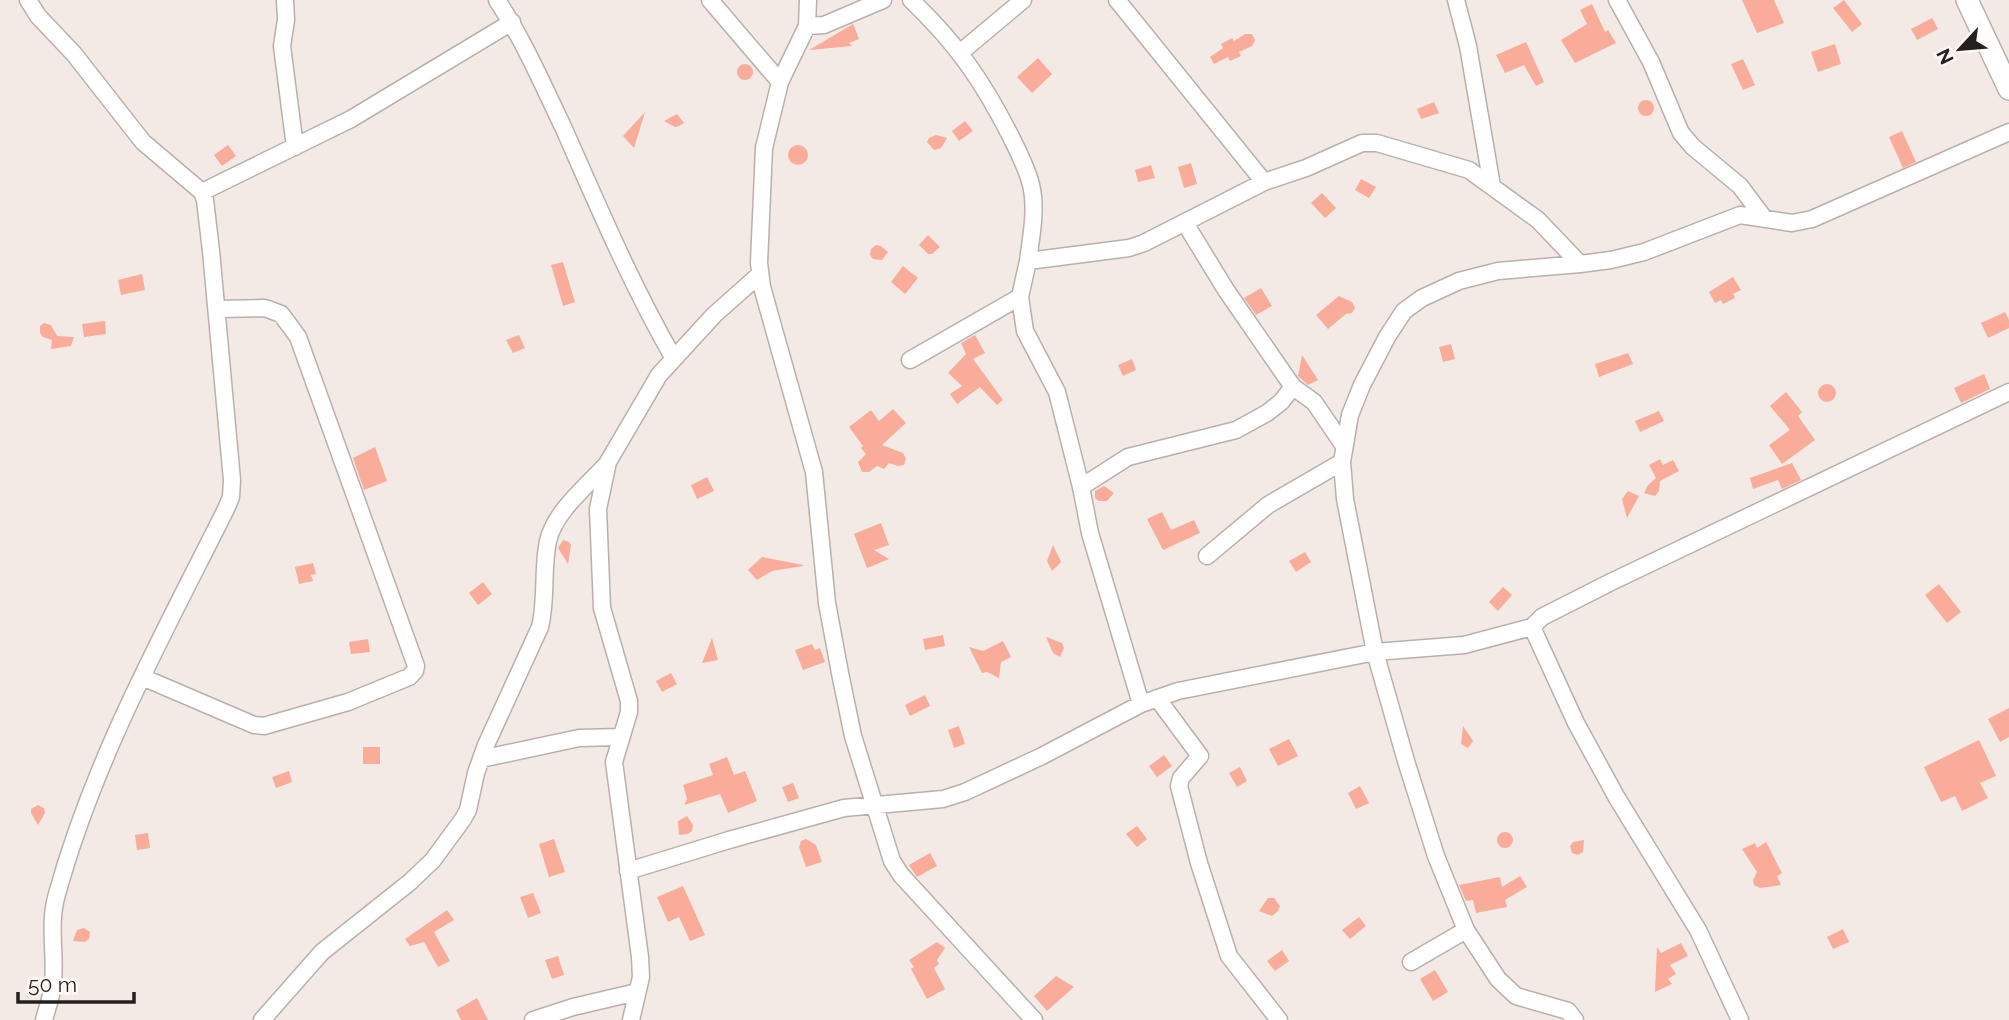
<svg xmlns="http://www.w3.org/2000/svg" width="2009" height="1020" viewBox="0 0 2009 1020" font-family="Raleway,sans-serif">
<style>
.building{fill:#f9ac9a}
.lines{fill:none;stroke-linecap:round;stroke-linejoin:round}
.minor-casing{stroke:#b9b0ab;stroke-width:19}
.major-casing{stroke:#b9b0ab;stroke-width:24}
.minor{stroke:#fff;stroke-width:16}
.major{stroke:#fff;stroke-width:21}
</style>
<rect width="100%" height="100%" fill="#f3eae5"/>
<path class="building" d="M1742 0H1774L1784 23 1757 33Z
M1844 0 1862 24 1852 32 1833 8Z
M1592 4 1605 32 1608 30 1616 43 1575 63 1561 40 1587 24 1580 10Z
M1932 18 1938 29 1917 40 1911 29Z
M853 24 859 39 849 43 852 46 809 50Z
M1245 34H1252L1255 40 1252 46 1239 52 1241 56 1230 61 1228 57 1214 64 1210 57 1223 48 1221 44 1232 38 1234 41Z
M1526 42 1544 82 1536 86 1524 65 1505 73 1496 55Z
M1835 44 1841 64 1818 72 1811 52Z
M1038 58 1052 74 1032 93 1017 77Z
M1743 59 1755 85 1743 90 1731 64Z
M737 72a8 8 0 1 1 16 0a8 8 0 1 1-16 0Z
M1638 108a8 8 0 1 1 16 0a8 8 0 1 1-16 0Z
M1434 102 1439 113 1421 119 1417 109Z
M645 112 634 148 623 136Z
M677 114 684 123 679 126 675 127 664 121Z
M965 121 973 131 959 141 952 131Z
M1902 131 1916 162 1903 168 1889 137Z
M936 135 947 138 941 148 934 150 927 142 929 138Z
M788 155a10 10 0 1 1 20 0a10 10 0 1 1-20 0Z
M228 145 236 156 222 166 214 155Z
M1191 163 1197 184 1184 188 1178 167Z
M1151 165 1155 178 1138 182 1135 170Z
M1361 179 1376 187 1369 198 1355 190Z
M1322 193 1336 208 1325 218 1311 203Z
M928 235 940 247 932 254H928L919 245Z
M876 245 881 246 888 252 882 260 873 259 870 255 871 249Z
M563 262 575 302 563 306 551 265Z
M903 266 918 278 905 294 891 282Z
M142 274 145 290 121 295 118 280Z
M1733 277 1741 290 1733 294 1735 298 1723 304 1721 300 1715 303 1709 292Z
M1261 288 1272 306 1256 315 1244 298Z
M1339 296 1352 302 1355 308 1352 313 1346 314 1328 329 1316 315Z
M2005 312 2009 320V328L1988 338 1981 323Z
M105 321 106 334 84 337 82 324Z
M44 323 51 325 57 336 74 337 71 346 51 349 52 340 43 337 40 333V326Z
M519 335 525 348 513 353 506 340Z
M975 335 985 353 973 359 1003 400 997 405 980 387 957 404 950 394 962 386 948 373 966 354 961 343Z
M1451 344 1455 359 1443 362 1439 347Z
M1628 353 1633 364 1599 377 1595 364Z
M1302 355 1318 380 1308 385 1298 376Z
M1132 359 1136 370 1123 376 1118 365Z
M1984 374 1990 389 1961 403 1954 388Z
M1818 393a9 9 0 1 1 18 0a9 9 0 1 1-18 0Z
M1786 392 1802 412 1798 416 1815 440 1782 464 1769 445 1790 430 1770 406Z
M893 409 906 423 882 445 903 453 906 459 904 465 898 466 889 463 884 469 877 466 869 472H862L858 462 866 454 861 448 863 446 849 427 871 410 879 421Z
M1659 411 1664 421 1640 432 1635 421Z
M375 447 387 481 364 490 353 458Z
M1660 459 1663 465 1673 460 1679 471 1660 481 1659 491 1655 496 1644 493 1648 485 1656 478 1649 465Z
M1792 463 1801 480 1782 489 1778 480 1753 489 1750 478Z
M707 477 714 491 697 499 691 485Z
M1104 486 1114 493 1107 501H1099L1095 498V491Z
M1628 491 1639 496 1627 518 1622 499Z
M1162 512 1171 530 1194 520 1200 533 1163 550 1147 519Z
M881 523 889 545 874 550 889 559 867 568 854 534Z
M563 540 569 542 571 545 568 564 558 548Z
M1053 545 1061 562 1052 571 1047 561Z
M1305 552 1311 562 1296 572 1289 561Z
M762 557 803 565V566L772 571 757 580 748 570Z
M313 563 316 574 311 575 313 581 299 584 295 567Z
M483 582 492 594 478 605 469 593Z
M1939 584 1961 612 1947 623 1925 595Z
M1503 587 1512 595 1498 611 1489 602Z
M943 635 945 646 925 650 923 639Z
M1046 637 1062 643 1064 648 1060 657 1053 653Z
M712 638 718 660 702 663Z
M368 639 370 652 351 654 349 642Z
M1003 641 1011 657 1001 662 999 678 987 672 982 673 969 647 983 651Z
M812 644 815 650 820 648 825 662 803 670 795 650Z
M671 673 677 684 662 692 656 681Z
M925 695 930 706 910 716 905 705Z
M2009 708V737L2000 742 1988 719Z
M959 726 965 744 954 748 948 730Z
M1463 726 1473 741 1468 748 1461 744Z
M1289 739 1298 756 1278 766 1269 749Z
M1979 740 1996 776 1980 783 1988 798 1962 811 1955 796 1941 802 1924 767Z
M363 747H380V764H363Z
M1164 755 1172 766 1157 777 1149 766Z
M727 757 734 775 745 771 757 801 728 813 720 794 684 805 687 799 683 785 713 775 709 764Z
M1240 767 1247 781 1237 787 1229 773Z
M289 771 292 782 276 788 272 777Z
M793 783 799 798 788 802 782 787Z
M1360 786 1369 803 1356 809 1348 793Z
M38 805 44 808 45 813 38 825 31 813V809Z
M687 816 693 825 692 831 688 834 679 835 678 821Z
M1137 826 1147 839 1137 847 1126 834Z
M1497 840a8 8 0 1 1 16 0a8 8 0 1 1-16 0Z
M148 833 150 848 137 850 135 835Z
M554 839 565 872 549 877 539 844Z
M806 839 816 845 822 862 806 867 799 847 801 841Z
M1584 840 1583 852 1578 855 1572 853 1570 846 1573 842Z
M1766 842 1782 873 1777 876 1781 885 1760 888 1754 885 1753 880 1757 872 1742 849 1755 843 1757 848Z
M930 853 937 866 917 877 909 865Z
M1520 876 1527 887 1505 900 1507 907 1476 913 1473 900 1466 901 1459 885 1500 877 1502 887Z
M683 886 705 935 690 941 679 917 668 922 657 897Z
M533 893 541 913 528 918 520 897Z
M1268 898H1274L1280 906 1278 911 1272 916 1259 911Z
M447 910 454 920 434 932 450 961 438 967 424 942 410 946 405 939Z
M1359 917 1366 926 1350 939 1342 930Z
M84 928 90 932 89 939 85 942 73 941 77 930Z
M1843 929 1849 942 1833 949 1827 937Z
M937 942 945 948 937 960 939 964 934 968 945 989 927 999 911 969 914 967 909 960Z
M1681 943 1688 956 1670 965 1676 974 1668 979 1672 984 1655 992 1657 947 1661 953Z
M1282 950 1289 961 1275 971 1267 961Z
M558 956 564 975 552 979 545 960Z
M1435 970 1448 992 1433 1001 1420 979Z
M1056 976 1074 987 1047 1011 1034 996Z
M477 998 488 1020H461L456 1010Z"/>
<g class="lines">
<defs>
<path id="minor" d="M28 0 38 16 74 54 143 142 202 192 205 200 211 251 232 480 231 497 226 509C163 635 95 757 57 894 48 924 56 954 53 984 52 996 47 1008 44 1020
M285 0 286 20 282 46 295 147
M497 0C524 41 543 85 564 129 598 206 631 284 673 357
M710 0 780 82
M808 0 807 26 780 82 764 148 759 263 762 287 814 472 827 603 840 673 853 736 892 861 901 875 1034 1020
M911 0C956 43 982 80 1010 135 1018 151 1027 168 1031 185 1037 209 1031 237 1028 261
M1117 0 1264 182
M1456 0 1468 46 1492 186
M1617 0 1651 62 1681 133 1693 147 1740 186 1764 218
M807 26 824 25 883 0
M961 52 1023 0
M202 192 351 119 512 22
M1185 223 1226 290 1293 387 1314 402 1344 446
M1020 297 1025 331 1057 392 1081 487 1090 533 1141 704
M910 360 1020 297 1028 261 1129 248 1144 243 1264 182 1306 168 1362 143H1377L1469 170 1538 220 1580 264 1611 260 1644 252 1740 215 1792 223 1812 219 2009 132
M1081 487 1128 457 1236 430 1267 413 1281 402 1293 387
M1207 556 1268 505 1342 462
M1532 627 1576 723 1617 798 1698 930 1740 1020
M142 677 254 725 264 726 348 702 409 677 415 671 416 666 298 337 281 314 265 308 217 309
M1157 698 1200 756 1181 778 1179 786 1199 863 1229 956 1279 1020
M481 759 579 738 620 737
M628 871 729 840 844 808 943 799 965 792 1042 756 1141 704 1178 691 1375 652 1464 645 1532 627 1542 617 1611 582 2009 392
M1411 962 1466 930
M262 1020 322 952 410 882 433 860 463 819 468 810 476 773 486 745 540 627C547 599 542 569 548 541 555 511 587 486 607 464
M533 1020 573 1007 637 992
M631 1020 641 977 640 957 614 762 629 712V701L602 608 598 509 608 462 659 375 714 315 760 274
M1575 1020 1568 1011 1516 996 1498 979 1466 930 1436 856 1406 761 1375 652 1345 499 1342 462 1350 415 1362 385 1387 337 1404 311 1422 298 1459 281 1498 271 1580 264"/>
<path id="major" d="M1967 0 2009 89"/>
</defs>
<use href="#minor" class="minor-casing"/>
<use href="#major" class="major-casing"/>
<use href="#minor" class="minor"/>
<use href="#major" class="major"/>
</g>
<g transform="translate(1960 49) rotate(244)" stroke="#fef8f5" stroke-width="5" paint-order="stroke">
<path d="M0-5L12 26L0 18L-12 26Z" fill="#23201e"/>
<text y="-10" font-size="19" font-weight="bold" text-anchor="middle" fill="#23201e">N</text>
</g>
<path d="M18 992v10h116v-10" fill="none" stroke="#23201e" stroke-width="3.5"/>
<text x="28" y="992" font-size="21" fill="#23201e" stroke="#fef8f5" stroke-width="5" paint-order="stroke">50 m</text>
</svg>
